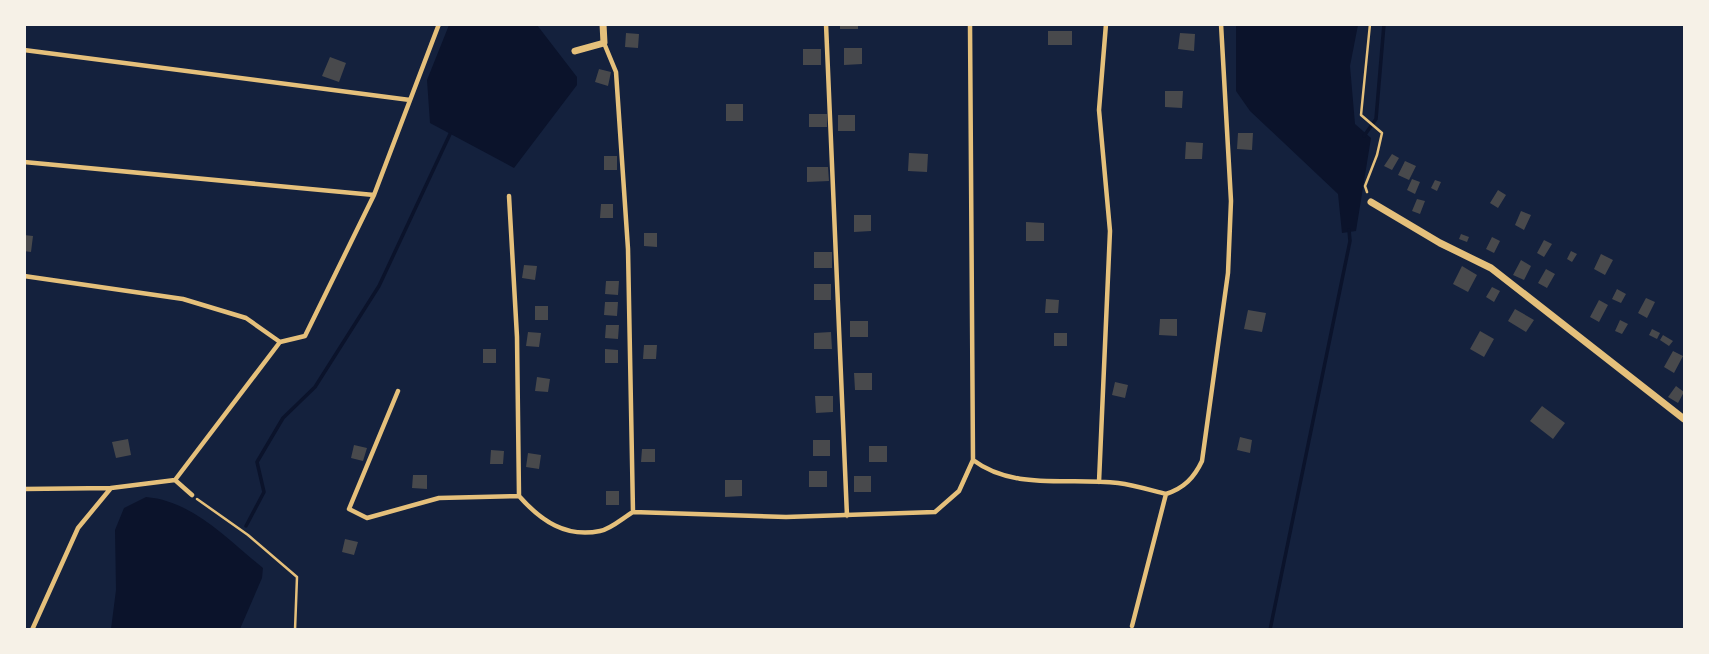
<svg xmlns="http://www.w3.org/2000/svg" width="1709" height="654" viewBox="0 0 1709 654" font-family="'Alegreya Sans',sans-serif">
<style>
.water{fill:#0b132b}
.lines{fill:none;stroke-linecap:round;stroke-linejoin:round}
.stream{stroke:#0b132b;stroke-width:3.5}
.building{fill:#48494c}
.path{stroke:#e5c07b;stroke-width:2.5}
.service{stroke:#e5c07b;stroke-width:4.5}
.minor{stroke:#e5c07b;stroke-width:7}
</style>
<rect width="100%" height="100%" fill="#14213d"/>
<path class="water" d="M449 25H537L577 77V85L514 168 430 123 427 80Z
M1236 25H1358L1350 66 1355 124 1371 138 1356 231 1342 233 1338 194 1250 111 1236 91Z
M146 497C193 501 227 539 263 568L262 578 240 629H111L116 590 115 530 124 508Z"/>
<g class="lines">
<path class="stream" d="M1364 136 1376 119 1384 24
M246 526 264 492 257 462 283 418 315 387 379 286 450 134
M1270 630 1350 241 1349 230"/>
</g>
<path class="building" d="M840 24H858V29H840Z
M1048 31H1072V45H1048Z
M626 33 639 34 638 48 625 47Z
M1180 33 1195 34 1194 51 1178 49Z
M844 48H862V64L844 65Z
M803 49H821V65H803Z
M330 57 346 63 339 82 322 76Z
M599 69 611 72 608 86 595 82Z
M1165 91H1183L1182 108 1165 107Z
M726 104H743V121H726Z
M809 114H827V127H809Z
M838 115H855V131H838Z
M1238 133H1253L1252 150 1237 149Z
M1186 142 1203 143 1202 159H1185Z
M909 153 928 154 927 172 908 171Z
M1392 154 1399 158 1392 170 1384 166Z
M604 156H617V170H604Z
M1405 161 1416 166 1409 180 1398 175Z
M807 167H828L829 181 807 182Z
M1412 179 1420 182 1415 194 1407 190Z
M1435 180 1441 182 1437 191 1431 188Z
M1498 190 1506 195 1498 208 1490 203Z
M1417 199 1425 201 1420 214 1412 211Z
M601 204H613V218H600Z
M1521 211 1531 215 1524 230 1515 225Z
M854 215H871V231L854 232Z
M1026 222 1044 223V241H1026Z
M644 233H657V247L644 246Z
M1461 234 1469 237 1467 242 1459 239Z
M24 235 33 236 31 252 24 251Z
M1492 237 1500 241 1494 253 1486 249Z
M1544 240 1552 244 1544 257 1537 253Z
M1571 251 1577 254 1572 262 1567 259Z
M814 252H832V268H814Z
M1601 254 1613 260 1605 275 1594 269Z
M1521 260 1531 266 1524 280 1513 275Z
M524 265 537 266 535 280 522 278Z
M1462 266 1477 275 1468 292 1453 284Z
M1546 269 1555 274 1547 288 1538 283Z
M606 281H619L618 295 605 294Z
M814 284H831V300H814Z
M1492 287 1500 291 1494 302 1486 297Z
M1617 289 1626 294 1621 303 1612 299Z
M1646 298 1655 302 1647 318 1638 313Z
M1046 299 1059 300 1058 313H1045Z
M1599 300 1608 305 1599 322 1590 317Z
M605 302H618L617 316 604 315Z
M535 306H548V320H535Z
M1515 309 1534 320 1526 332 1508 321Z
M1248 310 1266 313 1262 332 1244 329Z
M1160 319H1177V336L1159 335Z
M1620 320 1628 324 1622 334 1615 331Z
M850 321H868V337H850Z
M606 325H619L618 339 605 338Z
M1652 329 1660 333 1657 339 1649 335Z
M1480 331 1494 339 1484 357 1470 349Z
M528 332 541 333 539 347 526 346Z
M831 332 832 349H814V333Z
M1054 333H1067V346H1054Z
M1663 335 1673 341 1669 346 1660 340Z
M644 345H657L656 359H643Z
M483 349H496V363H483Z
M605 349 618 350V363H605Z
M1673 351 1683 356 1674 373 1664 367Z
M854 373H872V390H855Z
M537 377 550 379 548 392 535 391Z
M1115 382 1128 385 1125 398 1112 395Z
M1676 386 1684 392 1678 403 1668 397Z
M815 396H833V412L816 413Z
M1542 406 1565 423 1553 439 1530 421Z
M1240 437 1252 440 1250 453 1237 450Z
M128 439 131 455 116 458 112 442Z
M813 440H830V456H813Z
M354 445 367 448 363 461 351 458Z
M869 446H887V462H869Z
M642 449H655V462H641Z
M491 450 504 451 503 464H490Z
M528 453 541 455 539 469 526 467Z
M809 471H827V487H809Z
M413 475H427V489L412 488Z
M854 476H871V492H854Z
M725 480H742V496L725 497Z
M606 491H619V505H606Z
M345 539 358 542 354 555 342 552Z"/>
<g class="lines">
<path class="path" d="M1367 192 1365 186 1377 155 1382 133 1361 115 1370 24
M197 499 248 535 297 577 295 630"/>
<path class="service" d="M826 24 847 516
M604 43 616 72 628 249 633 512 786 517 935 512 959 491 973 460 970 24
M24 50 410 100
M24 162 374 195
M509 196 517 337 519 496
M24 276 183 299 246 318 280 342 175 480 111 488 78 528 32 630
M280 342 305 336 374 195 439 24
M398 391 349 509 367 518 439 498 519 496C541 521 566 538 600 531 611 529 624 517 633 512
M973 460C1014 491 1069 477 1118 483 1134 485 1150 490 1166 494
M175 480 192 495
M1099 482 1110 231 1099 110 1106 24
M24 489 111 488
M1132 626 1166 494C1184 488 1194 478 1202 461L1228 273 1231 201 1221 24"/>
<path class="minor" d="M575 51 604 43 603 24
M1371 202 1440 243 1491 268 1684 419"/>
</g>
<rect width="1709" height="654" fill="none" stroke="#f6f1e7" stroke-width="52"/>
</svg>
